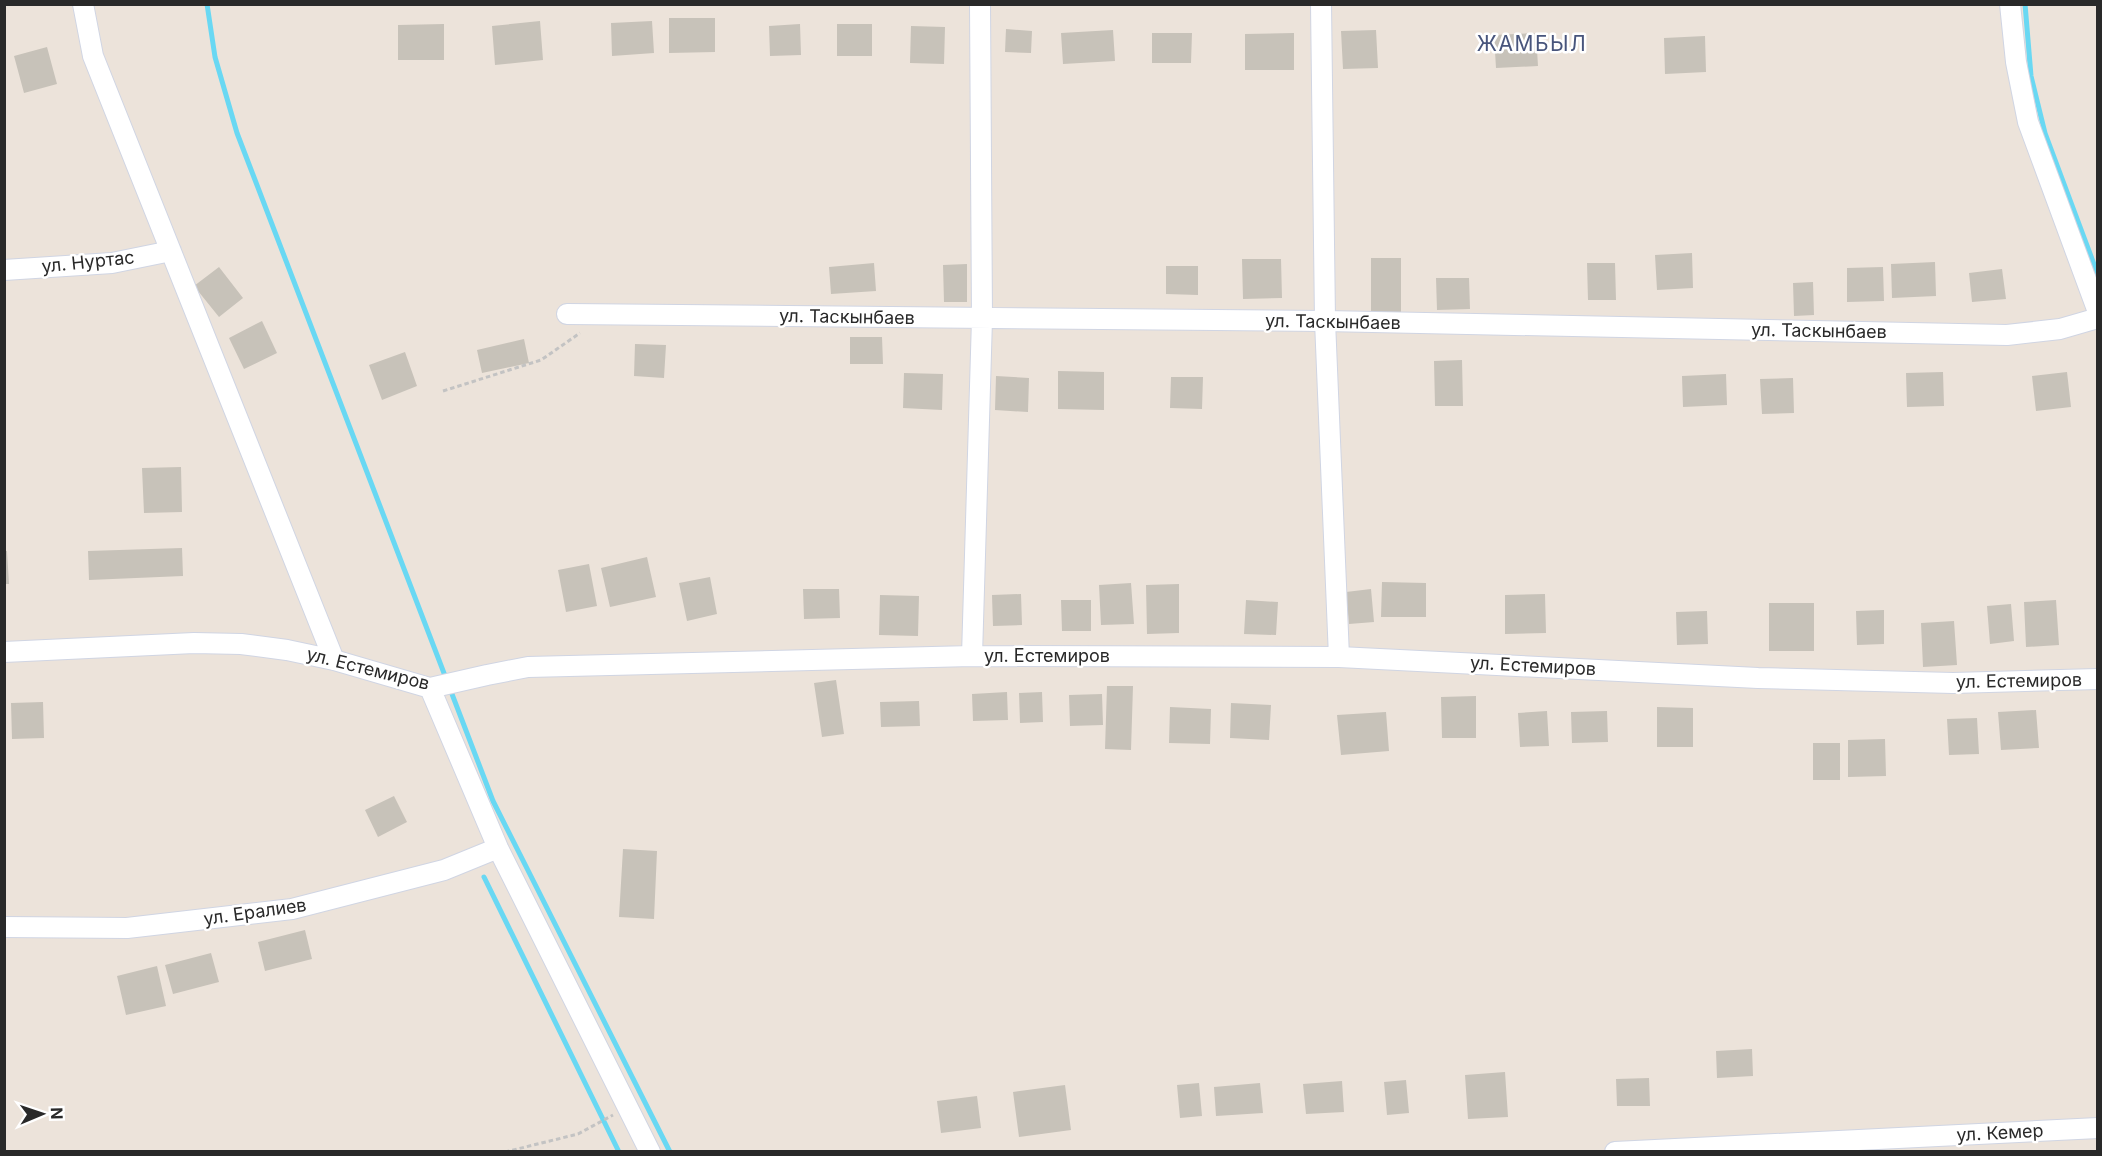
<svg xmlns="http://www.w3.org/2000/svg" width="2102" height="1156" viewBox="0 0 2102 1156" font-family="Inter,sans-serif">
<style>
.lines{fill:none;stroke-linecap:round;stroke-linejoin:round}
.stream{stroke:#69d8f3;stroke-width:5}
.building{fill:#c7c2b9}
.street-casing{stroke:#d0d5e3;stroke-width:22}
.path{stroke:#c3c3c3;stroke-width:3;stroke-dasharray:4.5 3;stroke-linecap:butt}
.street{stroke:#fff;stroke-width:20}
.labels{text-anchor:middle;stroke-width:5;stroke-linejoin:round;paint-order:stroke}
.street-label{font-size:18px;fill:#292929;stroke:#fff}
.quarter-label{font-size:21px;letter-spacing:1.5px;fill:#48557c;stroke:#fff}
</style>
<rect width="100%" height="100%" fill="#ece3da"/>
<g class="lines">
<path class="stream" d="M207 4 215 57 237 133 493 801 670 1152
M2025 4 2031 76 2045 133 2098 275
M484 877 619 1152"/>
</g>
<path class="building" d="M669 18H715V52L669 53Z
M540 21 543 60 495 65 492 26Z
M652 21 654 53 612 56 611 23Z
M444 24V60H398V25Z
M800 24 801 55 770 56 769 26Z
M837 24H872V56H837Z
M911 26 945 27 944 64 910 63Z
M1006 29 1032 31 1031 53 1005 52Z
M1113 30 1115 61 1063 64 1061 33Z
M1376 30 1378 68 1343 69 1341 31Z
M1152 33H1192L1191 63H1152Z
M1294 33V70H1245V34Z
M1536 33 1538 66 1496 68 1494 35Z
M1705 36 1706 72 1665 74 1664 38Z
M47 47 57 84 24 93 14 56Z
M1692 253 1693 288 1657 290 1655 255Z
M1371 258H1401V312H1371Z
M1242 259H1281L1282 298 1243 299Z
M1935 262 1936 296 1892 298 1891 264Z
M874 263 876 291 831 294 829 267Z
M1587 263H1615L1616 300H1588Z
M967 264V302H944L943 265Z
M1166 266H1198V295L1166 294Z
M219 267 243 298 219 317 194 286Z
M1883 267 1884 301 1847 302V268Z
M2002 269 2006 299 1972 302 1969 273Z
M1436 278H1469L1470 309 1437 310Z
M1813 282 1814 315 1794 316 1793 283Z
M262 321 277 353 244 369 229 338Z
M850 337H882L883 364H850Z
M524 339 529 363 482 373 477 350Z
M635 344 666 345 664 378 634 376Z
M405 352 417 386 382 400 369 365Z
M1462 360 1463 406H1435L1434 361Z
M1058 371 1104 372V410L1058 409Z
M1943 372 1944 406 1907 407 1906 373Z
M2067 372 2071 407 2036 411 2032 376Z
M904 373 943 374 942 410 903 408Z
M1726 374 1727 405 1683 407 1682 376Z
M996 376 1029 378 1028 412 995 410Z
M1171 377H1203L1202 409 1170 408Z
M1793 378 1794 413 1762 414 1760 379Z
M181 467 182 512 144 513 142 468Z
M182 548 183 576 89 580 88 551Z
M4 551H7L9 584H4Z
M647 557 656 597 610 607 601 568Z
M589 564 597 606 566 612 558 570Z
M710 577 717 614 687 621 679 583Z
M1382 582 1426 583V617H1381Z
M1131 583 1134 624 1101 625 1099 585Z
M1179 584V633L1147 634 1146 585Z
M803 589H839L840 618 804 619Z
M1371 589 1374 622 1349 624 1346 592Z
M1021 594 1022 625 993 626 992 595Z
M1545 594 1546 633 1505 634V595Z
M880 595 919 596 918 636 879 635Z
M1061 600H1091V631H1062Z
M1246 600 1278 602 1276 635 1244 634Z
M2056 600 2059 645 2026 647 2024 602Z
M1769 603H1814V651H1769Z
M2011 604 2014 641 1990 644 1987 606Z
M1884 610V644L1857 645 1856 611Z
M1707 611 1708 644 1677 645 1676 612Z
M1954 621 1957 665 1923 667 1921 623Z
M836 680 844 734 822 737 814 683Z
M1107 686H1133L1131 750 1105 749Z
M1007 692 1008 720 973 721 972 694Z
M1042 692 1043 722 1020 723 1019 693Z
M1102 694 1103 725 1070 726 1069 695Z
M1476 696V738H1442L1441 697Z
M919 701 920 726 881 727 880 702Z
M43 702 44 738 12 739 11 703Z
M1231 703 1271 705 1269 740 1230 738Z
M1170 707 1211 709 1210 744 1169 743Z
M1657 707 1693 708V747H1657Z
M2036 710 2039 748 2001 750 1998 712Z
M1547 711 1549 746 1520 747 1518 713Z
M1607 711 1608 742 1572 743 1571 712Z
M1386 712 1389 751 1341 755 1337 715Z
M1977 718 1979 754 1949 755 1947 719Z
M1885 739 1886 776 1848 777V740Z
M1813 743H1840V780H1813Z
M394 796 407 822 378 837 365 810Z
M623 849 657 851 654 919 619 917Z
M305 930 312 959 265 971 258 942Z
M211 953 219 982 173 994 165 965Z
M157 966 166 1006 126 1015 117 976Z
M1752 1049 1753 1076 1717 1078 1716 1051Z
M1505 1072 1508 1117 1468 1119 1465 1075Z
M1649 1078 1650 1106H1617L1616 1079Z
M1406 1080 1409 1113 1387 1115 1384 1082Z
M1342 1081 1344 1112 1306 1114 1303 1084Z
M1199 1083 1202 1116 1180 1118 1177 1085Z
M1260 1083 1263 1113 1216 1116 1214 1087Z
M1065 1085 1071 1130 1019 1137 1013 1092Z
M977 1096 981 1128 941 1133 937 1101Z"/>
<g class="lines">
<defs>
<path id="street" d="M83 4 93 56 334 660
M1321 4 1325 321 1339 657
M2010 4 2016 62 2028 122 2098 312
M4 270 112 263 171 251
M567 314 1325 321 2007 335 2060 329 2098 318
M4 652 194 643 241 644 287 650 334 660 430 688 487 675 528 667 972 656 1339 657 1758 678 1953 683 2098 679
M972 656 982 319 980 4
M430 688 498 848 650 1152
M4 927 127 928 292 909 444 870 498 848
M1615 1152 2098 1128"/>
</defs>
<use href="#street" class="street-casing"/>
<path class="path" d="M443 391 541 360 580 333
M505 1152 578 1134 613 1115"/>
<use href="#street" class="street"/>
</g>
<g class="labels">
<g class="street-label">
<text transform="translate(88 262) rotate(-6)" y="6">ул. Нуртас</text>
<text transform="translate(847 317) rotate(1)" y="6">ул. Таскынбаев</text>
<text transform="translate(1333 322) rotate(1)" y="6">ул. Таскынбаев</text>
<text transform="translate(1819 331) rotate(1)" y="6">ул. Таскынбаев</text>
<text x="1047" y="662">ул. Естемиров</text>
<text transform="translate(1533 666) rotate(3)" y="6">ул. Естемиров</text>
<text transform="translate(368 669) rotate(14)" y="6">ул. Естемиров</text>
<text transform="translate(2019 681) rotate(-1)" y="6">ул. Естемиров</text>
<text transform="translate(255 912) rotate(-8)" y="6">ул. Ералиев</text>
<text transform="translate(2000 1133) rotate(-3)" y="6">ул. Кемер</text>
</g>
<g class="quarter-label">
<text x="1532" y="51">ЖАМБЫЛ</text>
</g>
</g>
<rect width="2102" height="1156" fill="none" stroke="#292929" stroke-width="12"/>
<g transform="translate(42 1114) rotate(88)" stroke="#ffffff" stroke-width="4.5" paint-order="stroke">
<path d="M0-4.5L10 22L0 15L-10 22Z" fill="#292929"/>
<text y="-9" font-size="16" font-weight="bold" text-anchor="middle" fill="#292929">N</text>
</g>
</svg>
